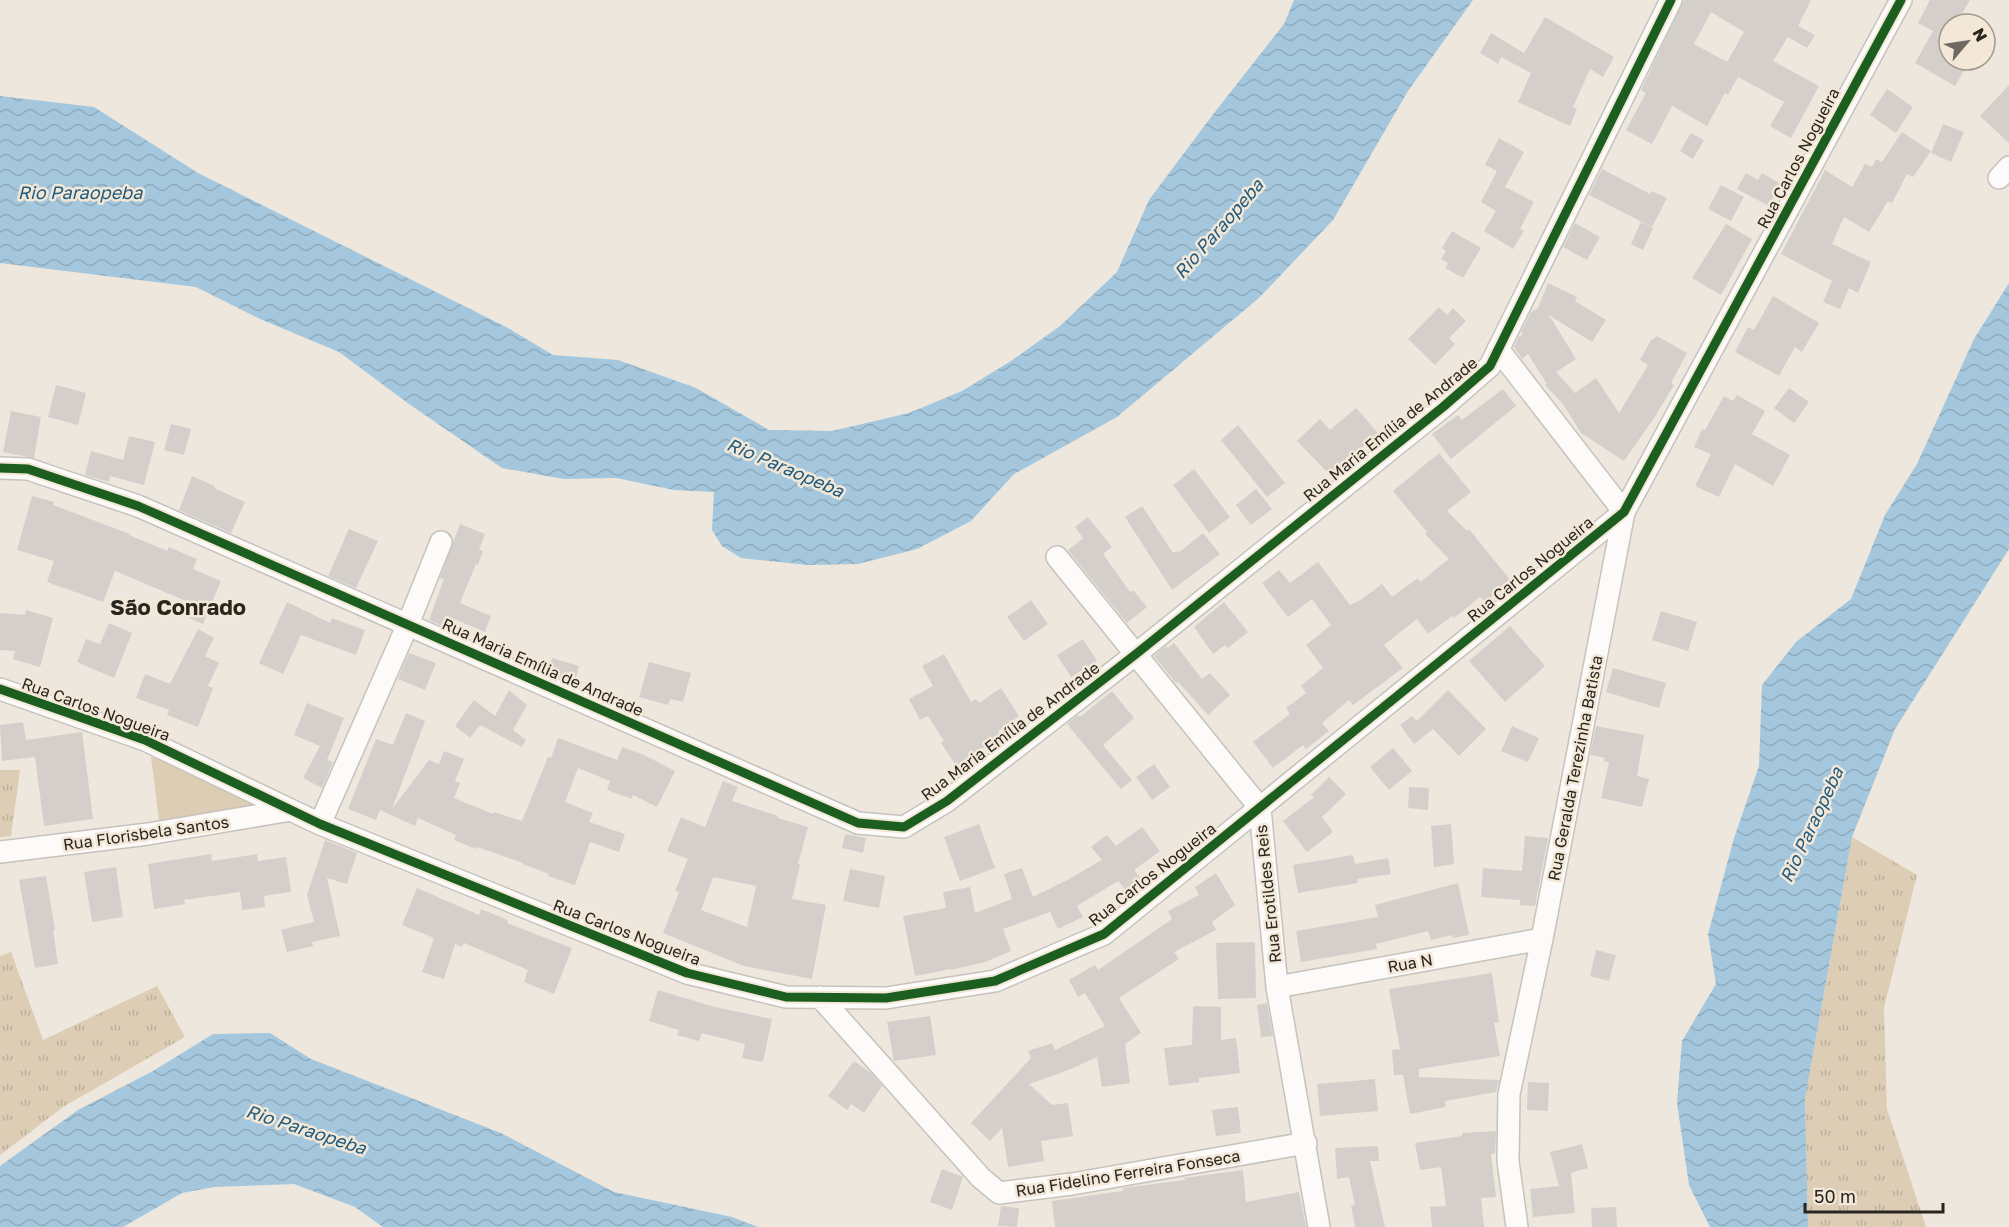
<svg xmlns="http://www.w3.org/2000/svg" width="2009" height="1227" viewBox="0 0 2009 1227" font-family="'Golos Text',sans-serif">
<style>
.grass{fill:url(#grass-tufts)}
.park{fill:#dccdb4}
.water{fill:url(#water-waves)}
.building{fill:#d5cfcc;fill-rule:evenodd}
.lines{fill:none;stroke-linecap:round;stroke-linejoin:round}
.minor-casing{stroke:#c7c2bb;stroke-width:24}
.minor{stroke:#fcfbfa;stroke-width:21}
.cycleway-casing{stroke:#f3e8d7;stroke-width:13}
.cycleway{stroke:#1b5e20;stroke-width:9}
.labels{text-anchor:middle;stroke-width:5;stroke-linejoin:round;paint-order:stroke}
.street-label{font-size:16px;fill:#29251f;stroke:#f3e8d7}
.water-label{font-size:18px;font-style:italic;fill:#1f5a7f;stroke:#f3e8d7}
.district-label{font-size:22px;font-weight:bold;fill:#29251f;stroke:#f3e8d7}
</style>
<defs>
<pattern id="grass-tufts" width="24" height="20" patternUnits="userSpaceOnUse" patternTransform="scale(1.5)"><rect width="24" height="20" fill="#dccdb4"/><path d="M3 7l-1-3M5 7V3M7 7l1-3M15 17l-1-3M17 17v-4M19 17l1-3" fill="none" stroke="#bdb09a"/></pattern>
<pattern id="water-waves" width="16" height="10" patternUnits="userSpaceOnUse" patternTransform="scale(1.5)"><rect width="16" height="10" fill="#a4c7dd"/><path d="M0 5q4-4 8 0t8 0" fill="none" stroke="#8dabbd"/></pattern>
</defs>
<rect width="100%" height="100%" fill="#ede7dd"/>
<path class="grass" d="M0 770H20L11 836 0 837Z
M1852 837 1917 875 1884 1008 1887 1109 1926 1227H1808L1805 1099Z
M11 952 43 1040 157 986 185 1037 63 1107 0 1155V956Z"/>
<path class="park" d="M151 757 259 793V810L159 820Z"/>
<path class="water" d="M1294 0H1473L1408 91 1333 220 1260 297 1117 417 1014 474 971 521 917 549 858 564 808 565 741 558 722 546 712 530 714 492 674 490 616 478 564 479 502 468 409 404 339 352 260 319 196 287 0 263V96L94 107 198 173 508 328 553 355 618 360 696 388 769 430 832 431 909 413 962 391 1011 361 1060 326 1117 272 1149 200 1211 117 1284 24Z
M2009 283V549L1895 729 1852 837 1805 1099 1808 1227H1710L1689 1185 1677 1103 1682 1041 1716 984 1708 934 1734 838 1759 766 1762 685 1796 642 1851 599 1885 515 1917 464 1974 339Z
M270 1033 311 1059 501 1133 614 1192 732 1217 758 1227H383L355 1207 294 1184 214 1187 182 1193 123 1227H0V1166L78 1110 153 1071 213 1034Z"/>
<path class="building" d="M1684 0H1811L1798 26 1815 35 1807 48 1788 37 1773 61 1819 86 1791 138 1770 126 1784 102 1738 77 1728 95 1725 93 1707 126 1672 106 1652 144 1626 130 1646 93 1641 90ZM1711 12 1744 32 1727 62 1694 44Z
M1930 0H1970L1956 24H1949V60H1970L1955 86 1915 63 1933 31 1918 23Z
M1545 17 1614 57 1603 77 1590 69 1573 107 1577 109 1570 126 1518 102 1531 73 1501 57 1498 64 1480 53 1491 33 1524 53Z
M2009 85V143L1980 116Z
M1887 89 1913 107 1896 133 1870 115Z
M1943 124 1964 132 1951 162 1931 153Z
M1902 132 1931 151 1913 177 1907 174 1892 203 1888 201 1869 232 1844 217 1832 244 1871 262 1858 293 1849 288 1840 309 1823 302 1832 281 1781 254 1825 170 1852 187 1865 164 1872 167 1876 159 1882 162Z
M1691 133 1704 140 1693 159 1680 151Z
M1499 138 1524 152 1505 187 1534 202 1520 229 1524 231 1513 249 1484 231 1496 211 1481 202 1497 171 1485 165Z
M1602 169 1650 194 1652 191 1667 198 1652 227 1589 195Z
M1746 173 1758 180 1762 173 1781 184 1769 206 1737 189Z
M1721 185 1744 197 1731 221 1708 209Z
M1641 222 1653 228 1643 250 1631 244Z
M1575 223 1600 237 1587 260 1563 247Z
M1726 224 1752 239 1721 295 1692 278Z
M1452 231 1481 248 1463 278 1445 268 1448 263 1441 259 1446 251 1442 248Z
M1548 283 1577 297 1575 301 1606 320 1592 342 1549 315 1576 359 1556 372 1575 393 1596 378 1619 413 1648 365 1640 360 1651 340 1657 336 1687 353 1671 383 1674 385 1654 418 1624 461 1581 433 1563 404 1545 385 1547 384 1528 354 1522 359 1514 347 1519 336 1523 335 1521 332 1531 312 1538 308Z
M1773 296 1819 323 1802 352 1795 347 1779 376 1735 352 1748 327 1754 330Z
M1439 307 1447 315 1453 308 1466 321 1449 338 1455 344 1435 365 1408 339Z
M56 385 86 393 78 425 48 417Z
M1789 388 1809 402 1794 423 1774 408Z
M1503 389 1516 406 1451 459 1432 434 1458 415 1462 420Z
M1737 395 1765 411 1752 434 1790 455 1773 486 1735 464 1719 497 1695 486 1711 454 1694 447 1702 429 1705 430 1724 396 1733 401Z
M1356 408 1378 433 1331 476 1297 441 1320 419 1330 430Z
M11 411 41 417 34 458 3 452Z
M171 424 191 429 184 455 164 450Z
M1238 425 1285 483 1267 497 1221 440Z
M129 436 155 442 144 485 110 476 109 482 85 475 91 451 123 460Z
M1439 453 1471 492 1447 511 1467 531 1469 529 1511 581 1485 602 1480 597 1454 618 1452 616 1428 634 1417 619 1384 645 1403 668 1353 705 1349 700 1322 723 1329 731 1306 749 1303 745 1273 768 1253 742 1290 714 1286 708 1306 693 1301 686 1323 668 1306 645 1331 625 1312 599 1288 617 1262 583 1279 570 1290 583 1318 562 1350 605 1362 599 1382 584 1392 597 1418 578 1420 582 1449 559 1425 534 1427 532 1393 491Z
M1194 469 1230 517 1209 533 1173 485Z
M192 476 215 486 214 488 245 502 231 533 179 510Z
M1256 489 1272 509 1251 525 1236 505Z
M32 496 54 502 53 505 130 534 129 535 167 551 169 547 197 559 193 569 221 581 203 624 180 614 186 601 115 571 103 602 47 582 54 561 17 550Z
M1142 506 1173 553 1177 551 1178 553 1203 533 1220 554 1172 590 1125 517Z
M1088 517 1112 547 1103 554 1130 592 1133 590 1147 607 1127 623 1068 550 1083 538 1075 527Z
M460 524 485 534 479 550 483 551 478 565 476 564 460 603 491 616 485 632 454 619 451 630 429 620 444 579 440 578Z
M349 529 378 541 356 588 328 576Z
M1031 600 1048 624 1024 641 1007 617Z
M287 602 330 623 332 618 365 630 356 655 301 635 283 674 259 663Z
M1224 602 1248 632 1228 648 1225 645 1213 654 1194 627Z
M26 610 53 618 40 667 13 659 15 651 0 650V613L25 615Z
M1661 611 1697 622 1688 651 1652 640Z
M109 623 132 633 114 678 77 662 86 639 100 644Z
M1510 626 1545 666 1505 702 1469 661Z
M198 629 214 638 205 656 219 663 208 686 213 688 198 727 167 715 169 710 136 698 145 674 170 684Z
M1083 639 1097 661 1071 677 1057 655Z
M1174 643 1202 679 1210 673 1230 695 1208 715 1178 682 1176 683 1154 656 1166 646 1168 648Z
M409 653 436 663 425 690 398 679Z
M944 654 971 702 976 699 979 703 1001 688 1019 716 998 731 1001 736 980 750 983 754 959 770 941 743 944 741 928 716 920 720 909 699 933 686 922 666Z
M552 658 579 666 574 684 548 673Z
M649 662 691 673 683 702 670 699 668 705 639 697Z
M1613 668 1666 683 1659 708 1606 692Z
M509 690 527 705 513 730 526 740 522 747 480 725 470 738 455 726 474 700 495 716Z
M1448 690 1486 729 1459 756 1433 729 1414 744 1400 725 1412 716 1417 721Z
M1112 691 1134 718 1103 745 1132 780 1121 789 1067 724 1078 715 1080 717Z
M307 703 344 718 327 760 333 762 322 788 303 778 320 746 294 735Z
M406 713 425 721 392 809 429 760 439 764 444 751 464 759 455 781 460 783 454 798 493 814 494 812 522 821 548 757 551 758 558 738 617 760 622 747 642 754 675 771 657 807 633 795 632 799 607 790 610 781 578 768 565 802 593 813 589 822 625 834 619 852 590 842 575 885 548 876 549 874 523 864V863L477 847 476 849 454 840 456 835 418 818 415 826 380 810 376 820 348 809 376 739 393 745Z
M23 722 26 740 82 732 93 819 44 826 35 757 2 761 0 725Z
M1512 726 1539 738 1528 762 1501 751Z
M1596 726 1644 735 1637 776 1649 779 1642 807 1601 798 1609 762 1604 761 1605 758 1590 755Z
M1393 748 1412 771 1389 790 1370 767Z
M1154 764 1170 787 1152 800 1136 777Z
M1329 777 1346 794 1322 817 1333 832 1307 852 1283 821 1314 797 1311 795Z
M723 781 738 787 732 801 778 816V818L808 827 798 864 800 865 792 899 826 905 812 979 744 966 663 933 679 892 675 891 688 859 667 851 681 817 705 827ZM713 877 756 886 747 927 701 910Z
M1409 787 1429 788 1428 810 1408 808Z
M979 824 995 868 960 881 944 837Z
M1451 824 1454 864 1434 867 1431 826Z
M1142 827 1160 851 1134 870 1143 881 1128 893 1118 881 1077 906 1083 917 1058 929 1050 912 1003 929 1011 951 985 962 951 970V969L915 976 903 916 946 908 943 892 970 887 975 913 1012 899 1004 874 1022 868 1033 897 1067 880 1102 860 1091 847 1107 835 1116 846Z
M845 834 866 838 863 853 842 848Z
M1525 836 1548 838 1535 906 1520 905V900L1481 897 1483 868 1522 871Z
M325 840 357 853 347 884 327 878 340 936 312 942 313 946 287 952 281 930 296 926 297 928V926L314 922 307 895Z
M211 854 212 861 257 854 258 861 286 857 291 892 264 896 265 907 242 910 240 892 184 900 185 904 154 909 148 864Z
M1353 855 1355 864 1388 858 1391 874 1357 879 1358 883 1298 893 1293 865Z
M116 867 123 917 92 922 84 872Z
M850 869 885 876 879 908 843 901Z
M1216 873 1235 905 1212 922 1216 930 1174 952 1179 959 1119 998 1141 1033 1125 1044 1130 1083 1102 1087 1097 1057 1071 1069 1029 1084 1052 1105 1068 1103 1073 1136 1041 1141 1044 1161 1008 1167 1002 1128 990 1141 971 1123 1031 1058 1028 1051 1052 1043 1055 1050 1105 1026 1085 993 1078 997 1069 980 1095 965 1098 970 1172 919 1168 911 1199 895 1195 887Z
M46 876 55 930H53L58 964 35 968 19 880Z
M1458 883 1469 935 1453 938 1452 935 1431 940 1428 931 1376 944 1377 949 1301 962 1296 931 1378 917 1375 905Z
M417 888 479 915 481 909 508 920 507 923 572 948 554 994 524 982 528 970 464 943 462 947 455 944 444 979 422 972 434 938 402 925Z
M1255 942 1256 998 1218 999 1216 943Z
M1596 950 1616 955 1609 981 1590 976Z
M1492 973 1499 1022 1494 1023 1500 1056 1419 1069V1077L1499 1080 1496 1092 1445 1101 1446 1107 1410 1114 1403 1075H1394L1392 1050 1400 1049 1389 989Z
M658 990 715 1007 772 1019 763 1062 742 1058 745 1044 702 1033 699 1041 677 1035 679 1030 649 1021Z
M1267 1003 1273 1036 1261 1037 1257 1005Z
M1193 1006 1221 1007V1040L1236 1038 1240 1073 1199 1078V1082L1169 1086 1164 1048 1192 1045Z
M930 1016 936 1055 894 1061 887 1022Z
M854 1061 872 1074 882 1086 864 1113 851 1104 847 1110 828 1096Z
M1375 1079 1378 1111 1320 1116 1317 1084Z
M1528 1082 1549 1083 1548 1111 1527 1110Z
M1238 1107 1241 1133 1216 1136 1212 1110Z
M1496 1131 1495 1153 1491 1154 1496 1197 1481 1198 1484 1227H1432L1430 1207 1446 1206 1441 1167 1420 1170 1415 1143 1462 1136V1133Z
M1582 1144 1588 1168 1571 1173 1575 1213 1533 1217 1530 1189 1559 1186 1550 1152Z
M1378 1146 1379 1161H1370L1385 1227H1355L1351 1206 1355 1205 1349 1177 1337 1179 1335 1148Z
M942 1169 963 1177 952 1210 930 1202Z
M1243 1170 1246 1202 1299 1192 1306 1227H1055L1052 1201 1123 1191V1188L1131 1187 1185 1180 1184 1178Z
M1001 1206 1019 1208 1017 1227 998 1226Z
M1616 1207 1617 1227H1592L1591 1208Z"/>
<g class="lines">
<defs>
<path id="minor" d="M1999 178 2009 167
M1498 349 1624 512 1542 939 1509 1094 1508 1161 1517 1227
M0 468 28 469 138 506 858 823 904 827 947 801 1136 654 1443 407 1490 366 1671 0
M1057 557 1260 808 1277 987 1319 1227
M0 689 145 740 320 824 687 973 786 997 886 998 995 981 1104 934 1624 512 1901 0
M320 824 408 624 441 542
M0 852 148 834 291 810
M1277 987 1542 939
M820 997 981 1178 999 1193 1072 1184 1306 1143"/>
</defs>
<use href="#minor" class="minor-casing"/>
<use href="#minor" class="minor"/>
<defs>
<path id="cycleway" d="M0 468 28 469 138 506 858 823 904 827 947 801 1136 654 1443 407 1490 366 1671 0
M0 689 145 740 320 824 687 973 786 997 886 998 995 981 1104 934 1624 512 1901 0"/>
</defs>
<use href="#cycleway" class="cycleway-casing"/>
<use href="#cycleway" class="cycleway"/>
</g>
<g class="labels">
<g class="street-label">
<text transform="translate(1798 158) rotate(-62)" y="6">Rua Carlos Nogueira</text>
<text transform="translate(1390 429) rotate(-39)" y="6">Rua Maria Emília de Andrade</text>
<text transform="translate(1530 569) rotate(-39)" y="6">Rua Carlos Nogueira</text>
<text transform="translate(543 667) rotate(24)" y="6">Rua Maria Emília de Andrade</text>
<text transform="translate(96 709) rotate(20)" y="6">Rua Carlos Nogueira</text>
<text transform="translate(1010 731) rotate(-37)" y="6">Rua Maria Emília de Andrade</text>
<text transform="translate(1575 768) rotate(-79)" y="6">Rua Geralda Terezinha Batista</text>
<text transform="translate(146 833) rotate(-8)" y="6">Rua Florisbela Santos</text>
<text transform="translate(1152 874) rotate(-38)" y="6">Rua Carlos Nogueira</text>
<text transform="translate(1268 894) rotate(-96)" y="6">Rua Erotildes Reis</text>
<text transform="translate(627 932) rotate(21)" y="6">Rua Carlos Nogueira</text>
<text transform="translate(1410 963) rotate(-10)" y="6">Rua N</text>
<text transform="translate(1128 1173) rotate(-9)" y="6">Rua Fidelino Ferreira Fonseca</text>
</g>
<g class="water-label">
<text x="80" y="199">Rio Paraopeba</text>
<text transform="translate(1219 229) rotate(-49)" y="6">Rio Paraopeba</text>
<text transform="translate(785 468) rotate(23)" y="6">Rio Paraopeba</text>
<text transform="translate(1812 825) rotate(-65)" y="6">Rio Paraopeba</text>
<text transform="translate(306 1130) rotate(18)" y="6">Rio Paraopeba</text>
</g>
<g class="district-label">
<text x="178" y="615">São Conrado</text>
</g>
</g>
<g transform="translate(1967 42) rotate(61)"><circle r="28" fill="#f3e8d7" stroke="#a29a8d" stroke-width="1.5"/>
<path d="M0-4.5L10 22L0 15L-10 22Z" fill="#6e6962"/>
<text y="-9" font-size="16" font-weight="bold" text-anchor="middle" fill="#29251f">N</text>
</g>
<path d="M1805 1203v9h138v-9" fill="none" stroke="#29251f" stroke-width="3"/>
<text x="1814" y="1203" font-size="18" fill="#29251f" stroke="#f3e8d7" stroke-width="4.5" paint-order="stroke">50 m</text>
</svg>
